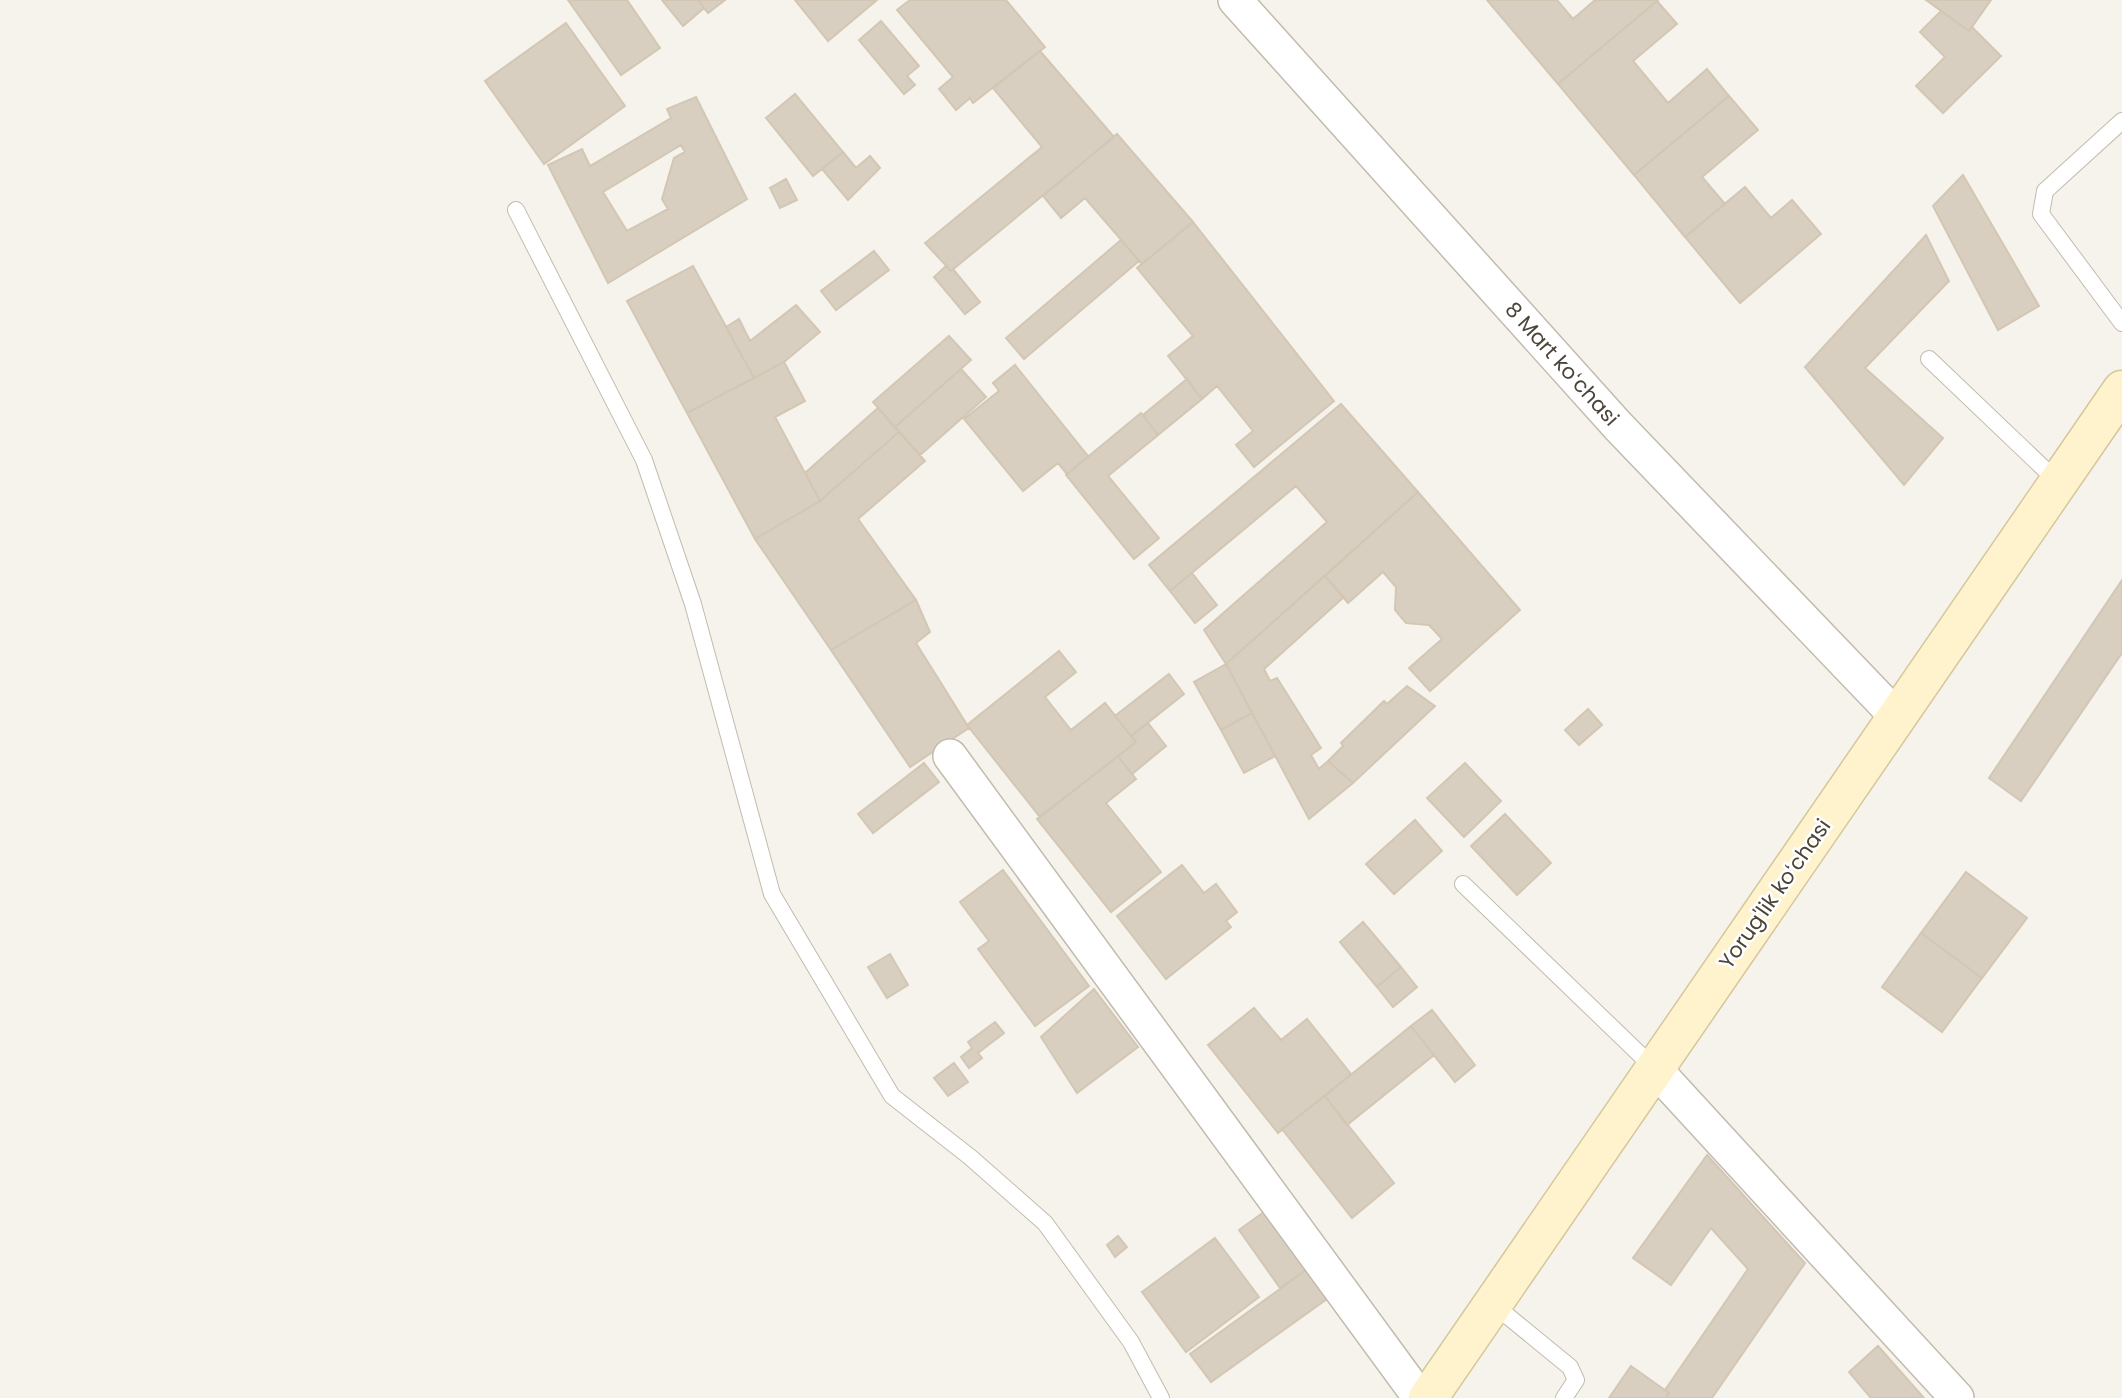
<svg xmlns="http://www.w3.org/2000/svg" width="2122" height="1398" viewBox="0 0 2122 1398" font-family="Poppins,sans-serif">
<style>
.building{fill:#d8cfc1;stroke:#d3c7b4;stroke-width:2;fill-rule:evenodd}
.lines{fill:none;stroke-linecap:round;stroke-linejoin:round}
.service-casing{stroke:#c2bbae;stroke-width:18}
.minor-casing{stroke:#c2bbae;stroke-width:36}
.secondary-casing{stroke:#d6c79b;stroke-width:41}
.service{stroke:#fff;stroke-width:16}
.minor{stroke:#fff;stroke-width:33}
.secondary{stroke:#fff3cd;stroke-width:38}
.labels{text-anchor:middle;stroke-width:5;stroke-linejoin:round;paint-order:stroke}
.street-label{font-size:21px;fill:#4b4439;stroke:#fff}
</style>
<rect width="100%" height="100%" fill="#f6f3ec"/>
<path class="building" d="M568 0H627L660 48 621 75Z
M662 0H698L704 8 683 26Z
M698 0H725L708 13Z
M795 0H877L828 41Z
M910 0H1006L1045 47 973 103 970 98 956 110 939 89 953 77 897 10Z
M1487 0H1557L1573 19 1595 0H1658L1558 84Z
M1926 0H1991L1969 31Z
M1657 1 1677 24 1633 61 1668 103 1707 69 1729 96 1634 175 1558 84Z
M1941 11 1969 31 1972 27 2001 56 1943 113 1916 86 1945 57 1920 32Z
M881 21 919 66 907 76 915 85 904 94 859 40Z
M566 23 625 106 544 164 485 81Z
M1040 51 1114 137 951 271 925 243 1042 147 993 88Z
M795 94 843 152 813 176 766 118Z
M1729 96 1758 130 1702 177 1725 204 1685 237 1634 175Z
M696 97 747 199 608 283 548 165 582 149 590 166 671 118 667 109ZM681 145 685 152 674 158 662 199 668 209 627 231 603 192Z
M1117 134 1193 222 1142 264 1085 198 1061 218 1043 196Z
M843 152 856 168 870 156 880 168 848 200 822 169Z
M1963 175 2039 306 1998 330 1933 206Z
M786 179 797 200 780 208 770 188Z
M1745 187 1771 218 1792 200 1821 234 1740 303 1685 237Z
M1193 222 1334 401 1254 467 1236 445 1253 431 1217 386 1202 399 1168 356 1193 336 1137 268Z
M1926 235 1949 281 1865 368 1943 438 1904 485 1805 367Z
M1121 240 1139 261 1024 359 1006 338Z
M874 251 889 270 836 310 821 291Z
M693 266 754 378 687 413 627 301Z
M946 266 951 271 953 269 980 302 965 314 934 277Z
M796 305 820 332 784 362 754 378 726 327 739 319 750 341Z
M949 336 971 360 895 427 873 402Z
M784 362 805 401 775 417 820 501 755 539 687 413Z
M1015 365 1088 456 1067 474 1058 463 1023 491 964 419 999 391 993 383Z
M961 369 986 397 920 455 895 427Z
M1187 379 1202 399 1158 435 1143 415Z
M1341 404 1418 492 1226 664 1204 630 1327 522 1296 486 1170 591 1149 565Z
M878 408 899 432 820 501 805 473Z
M1141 413 1158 435 1108 476 1159 538 1134 559 1066 475Z
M899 432 925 461 858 519 916 600 831 650 755 539 820 501Z
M1418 492 1520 610 1430 691 1409 668 1442 639 1429 625 1406 623 1395 610 1396 587 1383 572 1348 603 1325 576Z
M1192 573 1217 605 1195 623 1170 591Z
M1325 576 1344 597 1264 669 1270 681 1277 678 1321 748 1311 755 1319 769 1328 761 1353 783 1309 819 1226 664Z
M2122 580V653L2021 801 1989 778Z
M916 600 930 632 916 643 969 728 910 767 831 650Z
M1059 651 1076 672 1045 697 1071 730 1105 703 1136 742 1040 817 967 725Z
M1226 664 1252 713 1221 730 1194 682Z
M1169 674 1184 694 1131 736 1115 716Z
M1407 686 1435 706 1353 783 1328 761 1343 746 1341 743 1384 701 1387 704Z
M1588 709 1602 725 1579 745 1565 730Z
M1252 713 1275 756 1244 773 1221 730Z
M1148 723 1166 746 1132 774 1118 756 1136 742 1131 736Z
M1118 756 1136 779 1106 803 1161 872 1111 912 1037 819Z
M924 763 939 782 873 833 858 814Z
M1465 763 1501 801 1464 837 1427 798Z
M1505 814 1551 863 1517 895 1471 846Z
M1415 820 1442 851 1394 894 1366 864Z
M1182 865 1204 893 1216 884 1237 912 1226 921 1231 927 1166 979 1117 916Z
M1003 870 1089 986 1035 1026 978 949 989 941 960 902Z
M1966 872 2027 918 1982 978 1921 933Z
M1363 922 1401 967 1377 987 1340 942Z
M1921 933 1982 978 1942 1032 1882 987Z
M890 954 908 985 887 998 868 967Z
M1401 967 1417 987 1393 1007 1377 987Z
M1094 989 1138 1047 1077 1093 1041 1037Z
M1254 1008 1281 1040 1307 1019 1351 1074 1278 1133 1208 1045Z
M1432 1010 1475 1065 1455 1082 1411 1026Z
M995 1022 1004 1033 978 1053 982 1058 969 1068 961 1057 972 1048 968 1042Z
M1411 1026 1434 1055 1347 1125 1325 1096Z
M954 1063 968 1082 948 1096 934 1078Z
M1325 1096 1394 1183 1352 1218 1282 1129Z
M1707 1155 1805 1263 1712 1398H1666L1669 1393 1665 1390 1748 1269 1711 1228 1671 1285 1633 1258Z
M1271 1207 1313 1265 1280 1288 1239 1230Z
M1118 1236 1127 1247 1115 1257 1107 1245Z
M1215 1238 1259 1297 1186 1352 1142 1292Z
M1313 1265 1334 1294 1211 1382 1190 1354Z
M1878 1346 1924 1398H1871L1849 1372Z
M1631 1366 1669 1393 1666 1398H1609Z"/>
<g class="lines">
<defs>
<path id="service" d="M2122 121 2045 191 2041 214 2122 323
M516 210 644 460 693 604 772 894 892 1096 970 1157 1045 1223 1131 1342 1161 1398
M1929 359 2058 482
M1463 884 1654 1068
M1493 1304 1570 1367 1576 1380 1564 1398"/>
<path id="minor" d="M1235 0 1618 426 1898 718
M950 756 1420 1398
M1654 1068 1957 1398"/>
<path id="secondary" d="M1428 1398 2122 390"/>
</defs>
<use href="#service" class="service-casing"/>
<use href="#minor" class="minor-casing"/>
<use href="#secondary" class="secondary-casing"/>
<use href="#service" class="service"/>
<use href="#minor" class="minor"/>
<use href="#secondary" class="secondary"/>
</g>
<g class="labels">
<g class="street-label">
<text transform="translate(1562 364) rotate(48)" y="7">8 Mart koʻchasi</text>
<text transform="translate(1775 894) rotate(-55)" y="7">Yorug'lik koʻchasi</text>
</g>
</g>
</svg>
